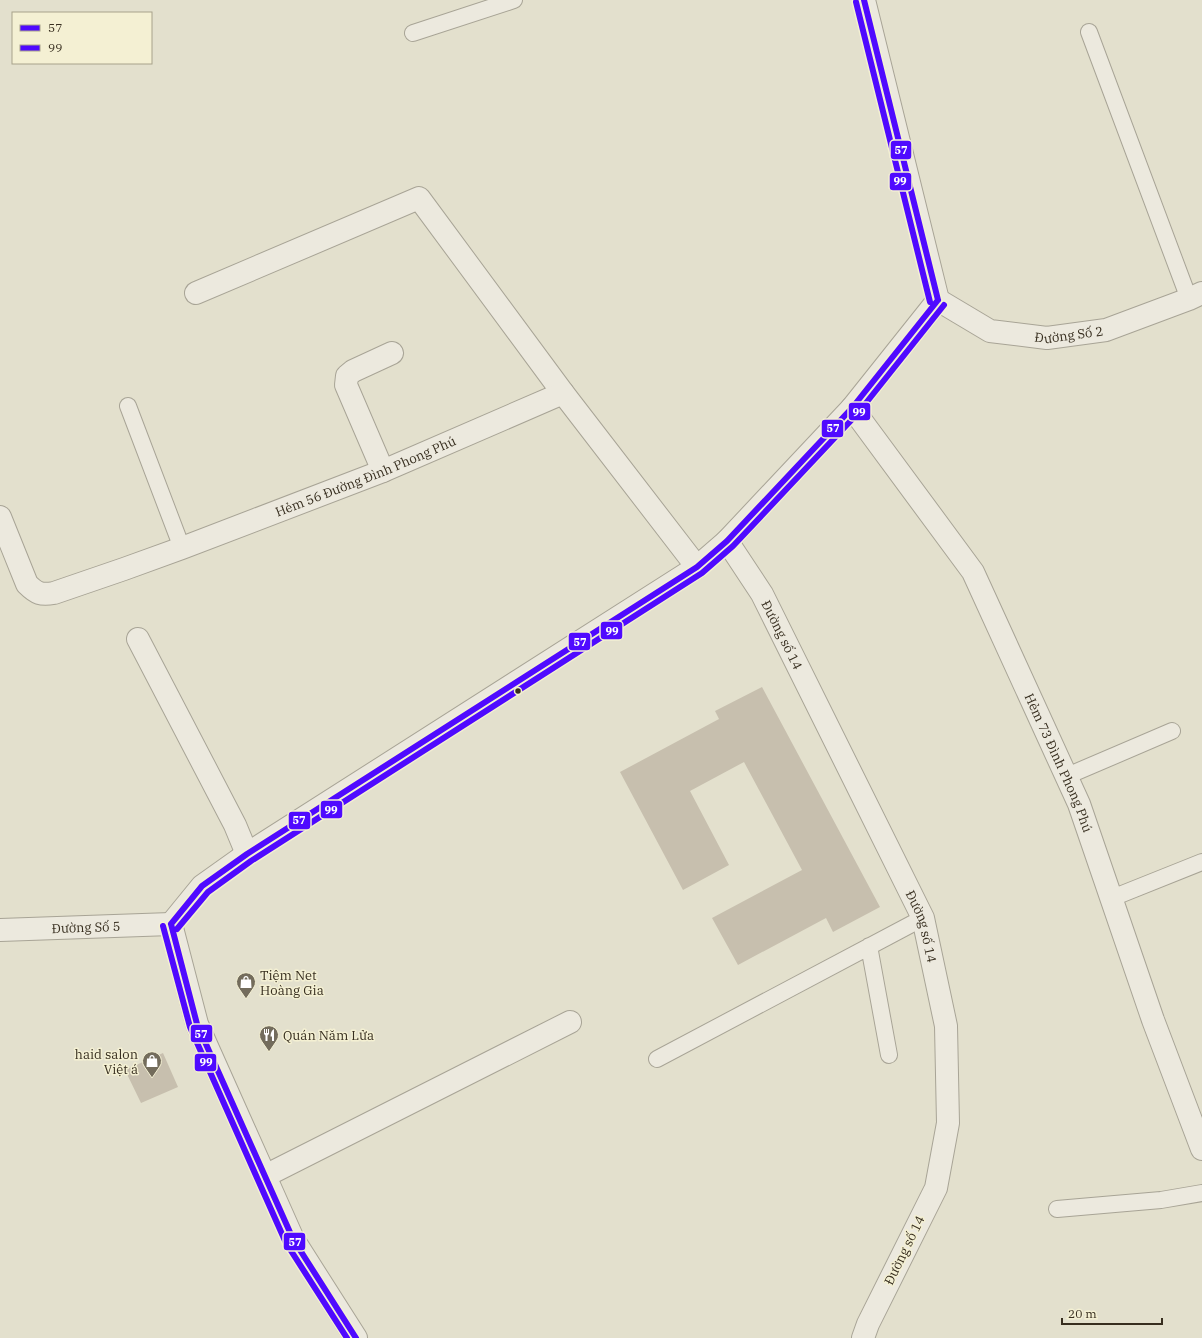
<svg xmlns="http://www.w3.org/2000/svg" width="1202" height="1338" viewBox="0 0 1202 1338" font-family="'IBM Plex Serif',serif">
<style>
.building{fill:#c7bfae}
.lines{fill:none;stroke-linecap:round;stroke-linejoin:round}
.service-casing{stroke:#a8a496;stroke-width:18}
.minor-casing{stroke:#a8a496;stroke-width:24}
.tertiary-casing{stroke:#a8a496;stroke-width:24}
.service{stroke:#ece9de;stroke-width:16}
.minor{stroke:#ece9de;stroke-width:22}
.tertiary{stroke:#ece9de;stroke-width:22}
.bus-1-casing{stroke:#f4f0d3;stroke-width:9}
.bus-2-casing{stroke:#f4f0d3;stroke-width:9}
.bus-1{stroke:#4f0aff;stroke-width:6}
.bus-2{stroke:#4f0aff;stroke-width:6}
.bus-dot{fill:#372e1f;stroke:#f4f0d3;stroke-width:1.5}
.labels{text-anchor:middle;stroke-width:3;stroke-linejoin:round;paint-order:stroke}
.street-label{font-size:13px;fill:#372e1f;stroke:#f4f0d3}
.poi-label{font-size:13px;fill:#372e1f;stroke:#f4f0d3;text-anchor:start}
.line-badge{stroke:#f4f0d3;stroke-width:1.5}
.badge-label{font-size:11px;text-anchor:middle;font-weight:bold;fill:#fff}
</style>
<rect width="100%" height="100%" fill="#e3e0cd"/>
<path class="building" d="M762 687 880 907 833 932 826 918 738 965 712 918 802 870 744 762 690 791 729 865 683 890 620 772 719 719 715 711Z
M163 1053 178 1087 141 1103 125 1070Z"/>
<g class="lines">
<defs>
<path id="service" d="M1089 32 1189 299
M413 33 514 0
M128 406 182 548
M1067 776 1172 731
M1112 898 1202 862
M869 946 889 1055
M657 1059 923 918
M1057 1209 1161 1200 1202 1193"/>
<g id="minor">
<path d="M196 293 419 198 563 393 697 567"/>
<path id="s1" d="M938 300 990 331 1047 338 1106 330 1189 299 1202 293"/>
<path id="s2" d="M852 408 973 572 1079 804 1153 1020 1202 1149"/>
<path d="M383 471 346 385 347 376 353 371 392 353"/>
<path id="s3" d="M0 517 27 584C37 594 41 595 54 593L124 569 182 548 383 471 563 393"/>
<path id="s4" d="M727 541 762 594 923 918 946 1026 948 1123 936 1188 868 1324 863 1338"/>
<path d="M138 639 235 825 247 854"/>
<path id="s5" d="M0 930 171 924"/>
<path d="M265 1176 570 1022"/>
</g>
<path id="tertiary" d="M356 1338 293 1239 265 1176 197 1024 171 924 202 886 247 854 697 567 727 541 852 408 938 300 864 0"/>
</defs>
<use href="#service" class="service-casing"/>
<use href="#minor" class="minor-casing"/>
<use href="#tertiary" class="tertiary-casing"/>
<use href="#service" class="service"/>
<use href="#minor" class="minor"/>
<use href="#tertiary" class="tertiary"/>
<defs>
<path id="bus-1" d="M864 0 938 300
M171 924 202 886 247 854 697 567 727 541 852 408 938 300
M171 924 197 1024 293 1239 356 1338"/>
<path id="bus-2" d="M856 2 930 302
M163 926 190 1027 286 1243 347 1338
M177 929 208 892 251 861 702 573 733 546 858 413 944 305"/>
</defs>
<use href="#bus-1" class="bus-1-casing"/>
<use href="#bus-2" class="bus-2-casing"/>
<use href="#bus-1" class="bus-1"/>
<use href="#bus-2" class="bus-2"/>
</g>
<defs>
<symbol id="shop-pin" viewBox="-11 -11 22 30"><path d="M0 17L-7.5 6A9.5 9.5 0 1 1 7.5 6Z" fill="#736c5c" stroke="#f4f0d3"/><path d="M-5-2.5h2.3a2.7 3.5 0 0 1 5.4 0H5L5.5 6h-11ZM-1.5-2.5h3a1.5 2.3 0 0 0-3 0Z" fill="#fff"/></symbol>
<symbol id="restaurant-pin" viewBox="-11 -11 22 30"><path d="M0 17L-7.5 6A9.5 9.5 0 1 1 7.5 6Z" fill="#736c5c" stroke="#f4f0d3"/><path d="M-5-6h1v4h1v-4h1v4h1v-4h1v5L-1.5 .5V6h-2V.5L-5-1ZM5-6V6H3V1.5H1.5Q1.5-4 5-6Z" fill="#fff"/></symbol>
</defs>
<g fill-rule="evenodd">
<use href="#shop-pin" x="235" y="971" width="22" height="30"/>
<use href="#restaurant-pin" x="258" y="1024" width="22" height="30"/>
<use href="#shop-pin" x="141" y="1050" width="22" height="30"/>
</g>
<circle class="bus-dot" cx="518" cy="691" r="3.5"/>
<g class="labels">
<g class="street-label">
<text dy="5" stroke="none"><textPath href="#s1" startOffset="140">Đường Số 2</textPath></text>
<text dy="5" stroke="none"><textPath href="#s3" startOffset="435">Hẻm 56 Đường Đình Phong Phú</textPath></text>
<text dy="5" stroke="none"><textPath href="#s4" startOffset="109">Đường số 14</textPath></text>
<text dy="5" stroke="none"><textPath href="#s2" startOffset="413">Hẻm 73 Đình Phong Phú</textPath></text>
<text dy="5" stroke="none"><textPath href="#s5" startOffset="86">Đường Số 5</textPath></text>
<text dy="5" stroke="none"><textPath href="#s4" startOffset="433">Đường số 14</textPath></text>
<text transform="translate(904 1250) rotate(-64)" y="5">Đường số 14</text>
</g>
<g class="poi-label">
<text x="260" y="980">Tiệm Net<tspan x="260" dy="15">Hoàng Gia</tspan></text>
<text x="283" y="1040">Quán Năm Lửa</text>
<text x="138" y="1059" text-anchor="end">haid salon<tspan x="138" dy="15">Việt á</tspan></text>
</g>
</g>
<g class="line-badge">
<rect x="890" y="140" width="22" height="20" rx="4" fill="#4f0aff"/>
<rect x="889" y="172" width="23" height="19" rx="4" fill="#4f0aff"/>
<rect x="848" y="402" width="23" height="19" rx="4" fill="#4f0aff"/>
<rect x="821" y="419" width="23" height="19" rx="4" fill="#4f0aff"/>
<rect x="600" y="621" width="23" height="19" rx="4" fill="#4f0aff"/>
<rect x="568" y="632" width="23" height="19" rx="4" fill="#4f0aff"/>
<rect x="320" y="800" width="23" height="19" rx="4" fill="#4f0aff"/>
<rect x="288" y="811" width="23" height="19" rx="4" fill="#4f0aff"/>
<rect x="190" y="1024" width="23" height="19" rx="4" fill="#4f0aff"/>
<rect x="194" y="1053" width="23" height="19" rx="4" fill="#4f0aff"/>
<rect x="283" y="1232" width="23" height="19" rx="4" fill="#4f0aff"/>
</g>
<g class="badge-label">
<text x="901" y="154">57</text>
<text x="900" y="185">99</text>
<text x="859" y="416">99</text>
<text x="833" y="432">57</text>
<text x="612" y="635">99</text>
<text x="580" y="646">57</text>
<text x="331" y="814">99</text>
<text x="299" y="824">57</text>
<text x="201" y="1038">57</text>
<text x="206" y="1066">99</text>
<text x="295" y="1246">57</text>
</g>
<rect x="12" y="12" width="140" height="52" fill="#f4f0d3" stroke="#a8a28b"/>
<rect x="20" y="25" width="20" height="6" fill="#4f0aff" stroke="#a8a28b"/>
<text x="48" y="32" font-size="12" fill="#372e1f">57</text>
<rect x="20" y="45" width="20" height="6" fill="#4f0aff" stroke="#a8a28b"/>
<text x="48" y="52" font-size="12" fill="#372e1f">99</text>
<path d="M1062 1318v6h100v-6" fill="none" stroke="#372e1f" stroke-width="2"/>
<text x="1068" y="1318" font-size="12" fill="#372e1f" stroke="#f4f0d3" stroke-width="3" paint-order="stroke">20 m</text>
</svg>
